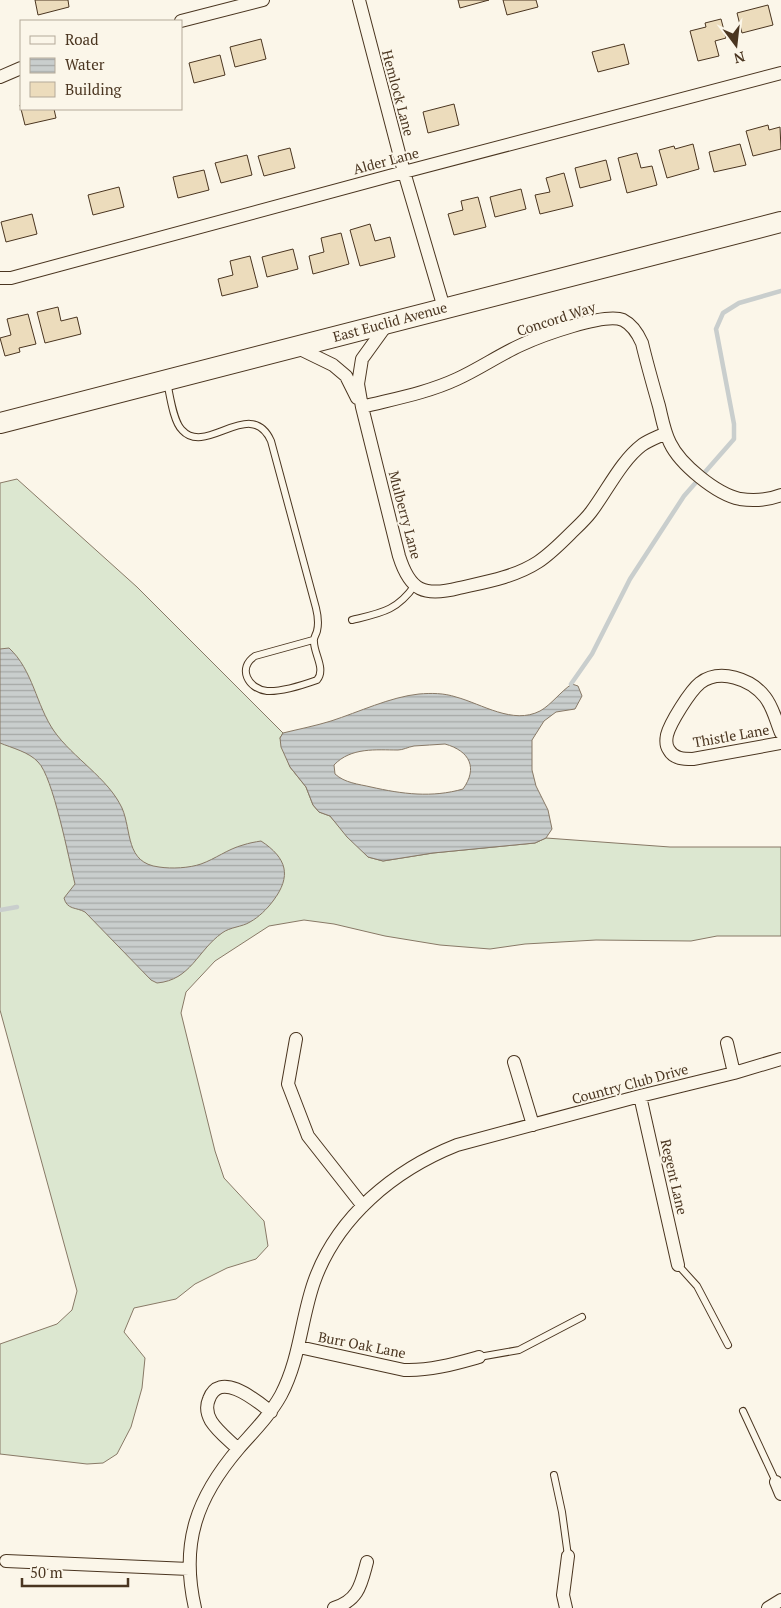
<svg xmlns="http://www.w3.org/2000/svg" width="781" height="1608" viewBox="0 0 781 1608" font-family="'PT Serif',serif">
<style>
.grass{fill:#dce7d0;stroke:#887966}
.water{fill:url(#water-rules);stroke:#887966;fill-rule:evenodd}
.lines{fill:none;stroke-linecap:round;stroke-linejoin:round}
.stream{stroke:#c9cecd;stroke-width:4.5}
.building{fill:#ecdcbc;stroke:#4a3520}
.service-casing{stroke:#4a3520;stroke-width:8}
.minor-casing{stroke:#4a3520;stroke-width:14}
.primary-casing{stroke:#4a3520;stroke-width:22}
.service{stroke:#fbf6e9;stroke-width:6}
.minor{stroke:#fbf6e9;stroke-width:12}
.primary{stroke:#fbf6e9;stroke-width:20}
.labels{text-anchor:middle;stroke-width:4;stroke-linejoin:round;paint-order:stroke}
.street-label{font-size:14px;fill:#4a3520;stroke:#fbf6e9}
</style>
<defs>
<pattern id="water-rules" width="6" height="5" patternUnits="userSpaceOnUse" patternTransform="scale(1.25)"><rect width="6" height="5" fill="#c9cecd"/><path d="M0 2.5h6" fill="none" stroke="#a5a8a6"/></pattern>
</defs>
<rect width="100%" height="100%" fill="#fbf6e9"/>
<path class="grass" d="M17 479 137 587 283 733 280 738 290 767 306 787 313 805 319 812 330 816 337 824 368 857 383 861 433 853 535 843 546 838 670 847H781V936H717L691 941 596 940 525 944 490 949 440 945 385 936 334 924 304 920 269 926 215 961 186 992 181 1013 215 1151 224 1178 264 1221 268 1246 256 1259 227 1268 195 1284 176 1299 134 1308 124 1332 145 1358 142 1388 131 1427 117 1454 103 1463 87 1464 0 1454V1344L57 1324 72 1310 77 1291 0 1010V483Z"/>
<path class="water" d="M9 648C33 670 36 705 54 731 73 758 108 778 122 808 132 831 125 863 159 867 172 869 189 868 201 864 215 859 228 849 243 845 249 843 255 842 261 841 287 858 292 876 273 901 267 909 259 917 250 922 242 927 230 927 222 933 197 951 191 980 157 983L151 980 85 912C76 907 67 910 64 898L75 884C69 860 53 776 38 762 29 752 12 748 0 743V649Z
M572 684 578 686 582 696 575 709 556 712 544 721 532 740V770L536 786 548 810 552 829 546 838 535 843 433 853 383 861 368 857 347 837 330 816 319 812 313 805 306 787 290 767 281 747 280 738 283 733C299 729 315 726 331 721 359 712 390 697 419 694 431 693 444 693 456 697 482 704 513 725 540 711 551 705 561 691 572 684ZM445 744C470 751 478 768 463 789 432 798 402 794 371 787 358 784 345 783 335 774L334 765C351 747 376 750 398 750 403 750 408 747 414 746 424 745 435 745 445 744Z"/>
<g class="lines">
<path class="stream" d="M571 684 592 654 630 579 684 496 734 439V424L716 329 723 313 739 303 781 291
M0 910 17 907"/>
</g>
<path class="building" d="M35 0H68L69 7 38 15Z
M458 0H489L460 8Z
M503 0H536L538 7 507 15Z
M768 5 773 25 742 33 737 13Z
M721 19 726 38 715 41 719 56 698 61 690 31 706 27 705 23Z
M261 39 266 59 235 67 230 47Z
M624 44 629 64 598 72 592 52Z
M220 55 225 75 194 83 189 63Z
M454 104 459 125 428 133 423 112Z
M20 105H21V109H54L56 118 25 125Z
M768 125 769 130 780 127 781 149 753 156 746 131Z
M693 144 699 169 667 178 659 150 674 146 675 149Z
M740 144 746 165 714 172 709 152Z
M290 148 295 168 264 176 258 156Z
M637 153 641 168 652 166 657 185 627 193 618 158Z
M247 155 252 175 221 183 215 163Z
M606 160 611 180 580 188 575 168Z
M204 170 209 190 178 198 173 177Z
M564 173 573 206 540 214 535 195 550 192 546 178Z
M119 187 124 207 93 215 88 195Z
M521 189 526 209 495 217 490 197Z
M478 197 486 227 454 235 448 214 463 210 461 201Z
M32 214 37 234 6 242 1 222Z
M370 224 375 241 390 237 395 257 360 266 350 230Z
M341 233 349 264 313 274 309 256 324 252 321 238Z
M293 249 298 269 267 277 262 257Z
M250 256 258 287 222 296 218 279 233 275 230 261Z
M58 307 61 321 77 317 81 334 45 343 37 312Z
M28 314 36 344 19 348 20 352 5 356 0 338 11 335 7 319Z"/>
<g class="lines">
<defs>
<path id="service" d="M167 382C170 395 173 421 182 430 206 457 251 396 271 441L316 608C318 616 319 623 317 631 316 635 313 638 314 642 314 654 326 669 317 680 303 685 283 692 267 691 248 689 237 668 255 656L313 640
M352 620C381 613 397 611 415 585
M678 1265 697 1286 728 1345
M479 1357 519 1350 582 1317
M743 1411 776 1482
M554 1475 562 1512 568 1556"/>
<path id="minor" d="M359 0 404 172 444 308
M181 21 263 0
M0 77 21 68
M0 278H11L404 172 781 73
M388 323 362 359 358 384 362 407 399 556C410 591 424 597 459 588 486 582 515 577 538 562 550 554 560 544 570 534 577 527 585 520 591 512 607 491 621 461 642 445 649 440 658 437 666 433
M296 347 333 365 346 376 357 398
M362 407C393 399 427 393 457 379 479 369 499 355 521 345 540 336 605 312 623 320 633 325 638 334 642 343 647 364 653 385 659 406 662 418 664 431 670 443 680 464 716 494 740 499 753 501 768 500 781 495
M781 733C776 721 773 707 765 697 751 679 720 668 700 683 690 691 670 723 667 735 666 740 666 746 669 750 674 759 684 759 693 759L781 743
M296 1039 288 1084 308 1136 363 1206
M727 1043 734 1073
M514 1062 533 1125
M640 1096 678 1265
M299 1347 404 1370C430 1371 454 1364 479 1357
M238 1449C229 1440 218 1432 211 1421 207 1414 206 1406 209 1399 220 1369 258 1402 271 1412
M776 1482 781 1494
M6 1561 189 1569
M195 1608C180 1543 197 1497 239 1448 254 1431 270 1415 281 1395 300 1359 301 1319 314 1282 337 1217 394 1170 457 1145L640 1096 734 1073 781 1059
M334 1608C359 1600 361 1584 367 1562
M566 1608 563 1595 568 1556
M768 1608 781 1600"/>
<path id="primary" d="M0 423 781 222"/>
</defs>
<use href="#service" class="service-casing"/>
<use href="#minor" class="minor-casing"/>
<use href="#primary" class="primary-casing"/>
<use href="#service" class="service"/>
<use href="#minor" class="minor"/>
<use href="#primary" class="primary"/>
</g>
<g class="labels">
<g class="street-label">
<text transform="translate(398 93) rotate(75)" y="5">Hemlock Lane</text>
<text transform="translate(386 161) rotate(-15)" y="5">Alder Lane</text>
<text transform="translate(556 319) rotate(-18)" y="5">Concord Way</text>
<text transform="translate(390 322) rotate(-15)" y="5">East Euclid Avenue</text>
<text transform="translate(405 515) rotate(75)" y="5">Mulberry Lane</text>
<text transform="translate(731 736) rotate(-10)" y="5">Thistle Lane</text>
<text transform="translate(630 1084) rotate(-15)" y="5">Country Club Drive</text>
<text transform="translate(674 1177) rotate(77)" y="5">Regent Lane</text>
<text transform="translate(362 1345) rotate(11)" y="5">Burr Oak Lane</text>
</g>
</g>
<rect x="20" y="20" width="162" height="90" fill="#fbf6e9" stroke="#b4a999"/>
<rect x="30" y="36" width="25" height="8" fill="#fbf6e9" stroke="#b4a999"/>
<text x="65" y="45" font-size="15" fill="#4a3520">Road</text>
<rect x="30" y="58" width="25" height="15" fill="url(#water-rules)" stroke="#b4a999"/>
<text x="65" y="70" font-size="15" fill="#4a3520">Water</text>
<rect x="30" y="82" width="25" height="15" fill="#ecdcbc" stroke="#b4a999"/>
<text x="65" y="95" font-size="15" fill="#4a3520">Building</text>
<g transform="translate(736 45) rotate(165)" stroke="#fbf6e9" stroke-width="4" paint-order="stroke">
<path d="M0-4L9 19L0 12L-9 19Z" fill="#4a3520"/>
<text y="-8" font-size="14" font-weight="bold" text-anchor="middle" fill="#4a3520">N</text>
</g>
<path d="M22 1578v8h106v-8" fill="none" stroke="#4a3520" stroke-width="2.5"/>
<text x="30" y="1578" font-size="15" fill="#4a3520" stroke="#fbf6e9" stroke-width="4" paint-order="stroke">50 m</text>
</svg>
